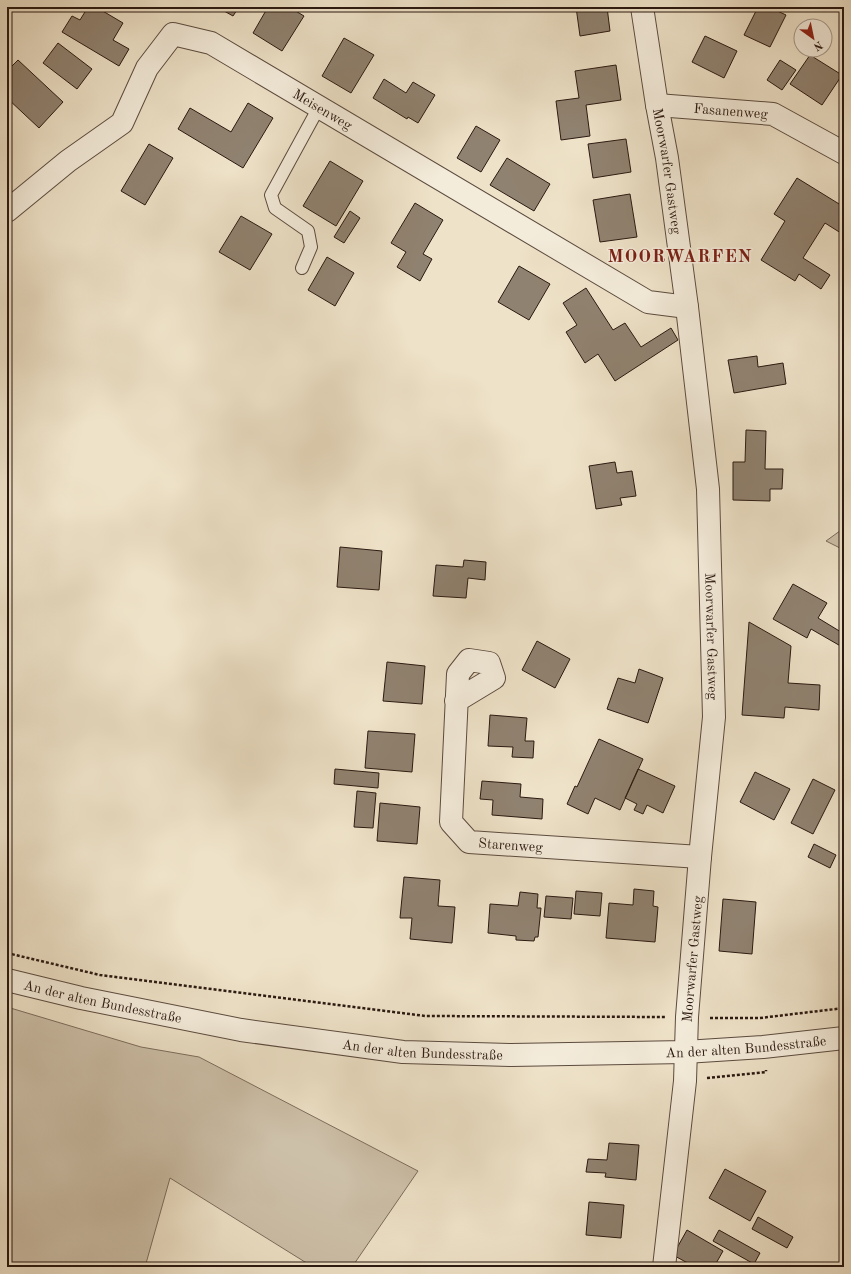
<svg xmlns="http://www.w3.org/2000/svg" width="851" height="1274" viewBox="0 0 851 1274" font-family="'Old Standard TT',serif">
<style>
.green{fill:#cdc0a9;stroke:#7c6c5d}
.building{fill:#908270;stroke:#2b1911}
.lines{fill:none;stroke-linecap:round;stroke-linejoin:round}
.service-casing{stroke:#5c4b3f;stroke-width:14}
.minor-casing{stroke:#5c4b3f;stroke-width:24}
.tertiary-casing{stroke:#5c4b3f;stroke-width:24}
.path{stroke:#2b1911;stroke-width:2.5;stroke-dasharray:3 2;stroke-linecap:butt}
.service{stroke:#f4ecdb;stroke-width:12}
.minor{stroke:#f4ecdb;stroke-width:22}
.tertiary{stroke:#f4ecdb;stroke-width:22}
.labels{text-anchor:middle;stroke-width:3;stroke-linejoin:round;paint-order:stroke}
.street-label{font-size:14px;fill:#2b1911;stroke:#f4ecdb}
.district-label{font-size:18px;font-weight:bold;letter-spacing:1px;fill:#7a1f14;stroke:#f4ecdb}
</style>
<rect width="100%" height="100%" fill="#eee2c8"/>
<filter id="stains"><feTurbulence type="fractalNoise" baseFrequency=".005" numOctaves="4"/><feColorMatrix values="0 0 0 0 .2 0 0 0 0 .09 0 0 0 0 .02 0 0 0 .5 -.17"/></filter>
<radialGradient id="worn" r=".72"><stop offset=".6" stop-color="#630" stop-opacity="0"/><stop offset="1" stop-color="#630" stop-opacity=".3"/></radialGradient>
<path class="green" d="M844 528V550L826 541Z
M7 1007 141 1047 199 1057 418 1171 352 1267H313L170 1178 145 1267H7Z"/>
<path class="building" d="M88 7H96L123 23 113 40 129 49 119 66 62 32 72 16 80 20Z
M217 7H239L233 16Z
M268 7H289L304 16 282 51 253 33Z
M576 7H607L610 31 580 36Z
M758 7H769L786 15 770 47 744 35Z
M705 36 737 51 724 78 692 62Z
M344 38 374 55 351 93 322 76Z
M58 43 92 69 77 89 43 63Z
M810 55 842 75 822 105 790 84Z
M18 60 63 102 39 128 7 98V71Z
M780 60 796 70 782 90 767 80Z
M616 65 621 100 586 105 590 136 561 140 556 101 579 98 575 71Z
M384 79 406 93 413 82 435 95 418 123 408 117 407 119 373 98Z
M248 103 273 118 243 168 178 129 190 108 231 132Z
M476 126 500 140 481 172 457 158Z
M626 139 631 172 593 178 588 144Z
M149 144 173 158 145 205 121 191Z
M507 158 550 184 534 211 490 185Z
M330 161 363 181 336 226 303 206Z
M797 178 844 207V235L825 223 803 258 830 275 821 289 799 274 795 281 761 260 785 221 774 214Z
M630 194 637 237 600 242 593 200Z
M415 203 443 220 423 254 432 259 420 281 397 267 406 252 391 243Z
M350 211 360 218 344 243 334 237Z
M241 216 272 234 250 270 219 252Z
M327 257 354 273 335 306 308 290Z
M519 266 550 284 529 320 498 302Z
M586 288 613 330 625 323 641 347 671 328 678 340 615 381 598 354 585 363 566 332 577 325 563 303Z
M757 356 758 367 783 363 786 384 734 393 728 360Z
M746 430 766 431 765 469H783L782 489H770V501L733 500V462H745Z
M615 462 617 473 632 471 636 496 620 498 622 505 596 509 589 466Z
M340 547 382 551 379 590 337 587Z
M464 560 486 562 485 580 468 578 466 598 433 596 436 565 463 567Z
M793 584 827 603 818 618 841 632 844 627V648L811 629 807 638 773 619Z
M749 622 791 646 788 683 820 685 819 710 785 707 784 718 742 715Z
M537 641 570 659 555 688 522 670Z
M387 662 425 666 422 704 383 701Z
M639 669 663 678 648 723 607 709 618 678 635 683Z
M490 715 527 718 525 741H534L533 758 512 757 513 747 488 746Z
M368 731 415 734 412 772 365 768Z
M599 739 643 759 620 810 595 798 588 814 567 804 575 786 577 787Z
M335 769 379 773 378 788 334 784Z
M638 769 675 786 663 813 647 805 643 814 634 810 637 804 625 798Z
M755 772 790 789 774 820 740 802Z
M813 779 835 790 813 834 791 823Z
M482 781 521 784 520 797 543 799 542 819 492 815 493 800 480 799Z
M357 791 376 793 373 828 354 827Z
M380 803 420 807 417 844 377 841Z
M814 844 836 855 830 868 808 857Z
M404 877 440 880 438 906 455 907 452 943 410 939 412 918H400Z
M634 889 654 891 653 906 658 907 655 942 606 938 609 903 633 905Z
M576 891 602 893 600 916 574 914Z
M520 892 538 894 537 908H541L538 937H535L534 941 516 940V936L488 933 490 904 518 906Z
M546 896 573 898 571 919 544 917Z
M723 899 756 902 752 954 719 951Z
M609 1143 639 1145 636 1180 605 1177 606 1173 586 1172 588 1159 607 1160Z
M725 1169 766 1191 750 1221 709 1198Z
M589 1202 624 1205 621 1238 586 1235Z
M758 1217 793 1237 787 1248 752 1229Z
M687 1230 723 1251 714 1267H695L673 1255Z
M719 1230 760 1253 754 1264 713 1241Z"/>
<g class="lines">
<defs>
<path id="service" d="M302 268 311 247 308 231 275 208 271 195 319 107"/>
<g id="minor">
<path id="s1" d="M642 7 657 105 667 158 687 307 708 489 714 717 700 857 687 1017 685 1081 664 1267"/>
<path id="s2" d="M657 105 773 114 844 153"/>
<path id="s3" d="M7 211 68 161 122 123 147 68 173 34 211 43 648 302 687 307"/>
<path id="s4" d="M456 701 494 678 489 663 469 660 458 674 451 822 469 842 700 857"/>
</g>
<g id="tertiary">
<path id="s5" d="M7 980 81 998 241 1030 403 1052 511 1055 685 1052 763 1047 844 1038"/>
</g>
</defs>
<use href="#service" class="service-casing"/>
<use href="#minor" class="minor-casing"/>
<use href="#tertiary" class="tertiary-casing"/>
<path class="path" d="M7 953 100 975 425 1016 665 1017
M710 1018H760L844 1008
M707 1078 766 1072V1070"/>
<use href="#service" class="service"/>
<use href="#minor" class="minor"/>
<use href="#tertiary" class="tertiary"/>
</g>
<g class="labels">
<g class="street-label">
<text dy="5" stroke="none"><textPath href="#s3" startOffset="417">Meisenweg</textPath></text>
<text dy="5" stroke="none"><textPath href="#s2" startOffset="74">Fasanenweg</textPath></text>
<text dy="5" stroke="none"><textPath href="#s1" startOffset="166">Moorwarfer Gastweg</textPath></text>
<text dy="5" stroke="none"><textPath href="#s1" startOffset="634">Moorwarfer Gastweg</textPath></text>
<text dy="5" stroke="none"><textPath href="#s4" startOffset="315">Starenweg</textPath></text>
<text transform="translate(692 959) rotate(-85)" y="5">Moorwarfer Gastweg</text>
<text dy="5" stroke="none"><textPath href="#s5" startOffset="98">An der alten Bundesstraße</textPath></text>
<text dy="5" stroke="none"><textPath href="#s5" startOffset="746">An der alten Bundesstraße</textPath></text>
<text dy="5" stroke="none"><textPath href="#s5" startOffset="422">An der alten Bundesstraße</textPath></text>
</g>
<g class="district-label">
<text x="680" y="262">MOORWARFEN</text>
</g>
</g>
<rect width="851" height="1274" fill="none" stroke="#eee2c8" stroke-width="24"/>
<rect x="8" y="8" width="835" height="1258" fill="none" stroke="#2b1911" stroke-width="2"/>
<rect x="12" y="12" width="827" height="1250" fill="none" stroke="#2b1911"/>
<g transform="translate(813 38) rotate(147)"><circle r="19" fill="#f4ecdb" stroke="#a4988a"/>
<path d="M0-3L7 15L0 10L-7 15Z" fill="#8f2418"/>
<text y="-6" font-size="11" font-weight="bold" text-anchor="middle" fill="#2b1911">N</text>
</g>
<rect width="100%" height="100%" filter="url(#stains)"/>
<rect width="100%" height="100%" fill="url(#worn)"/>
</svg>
